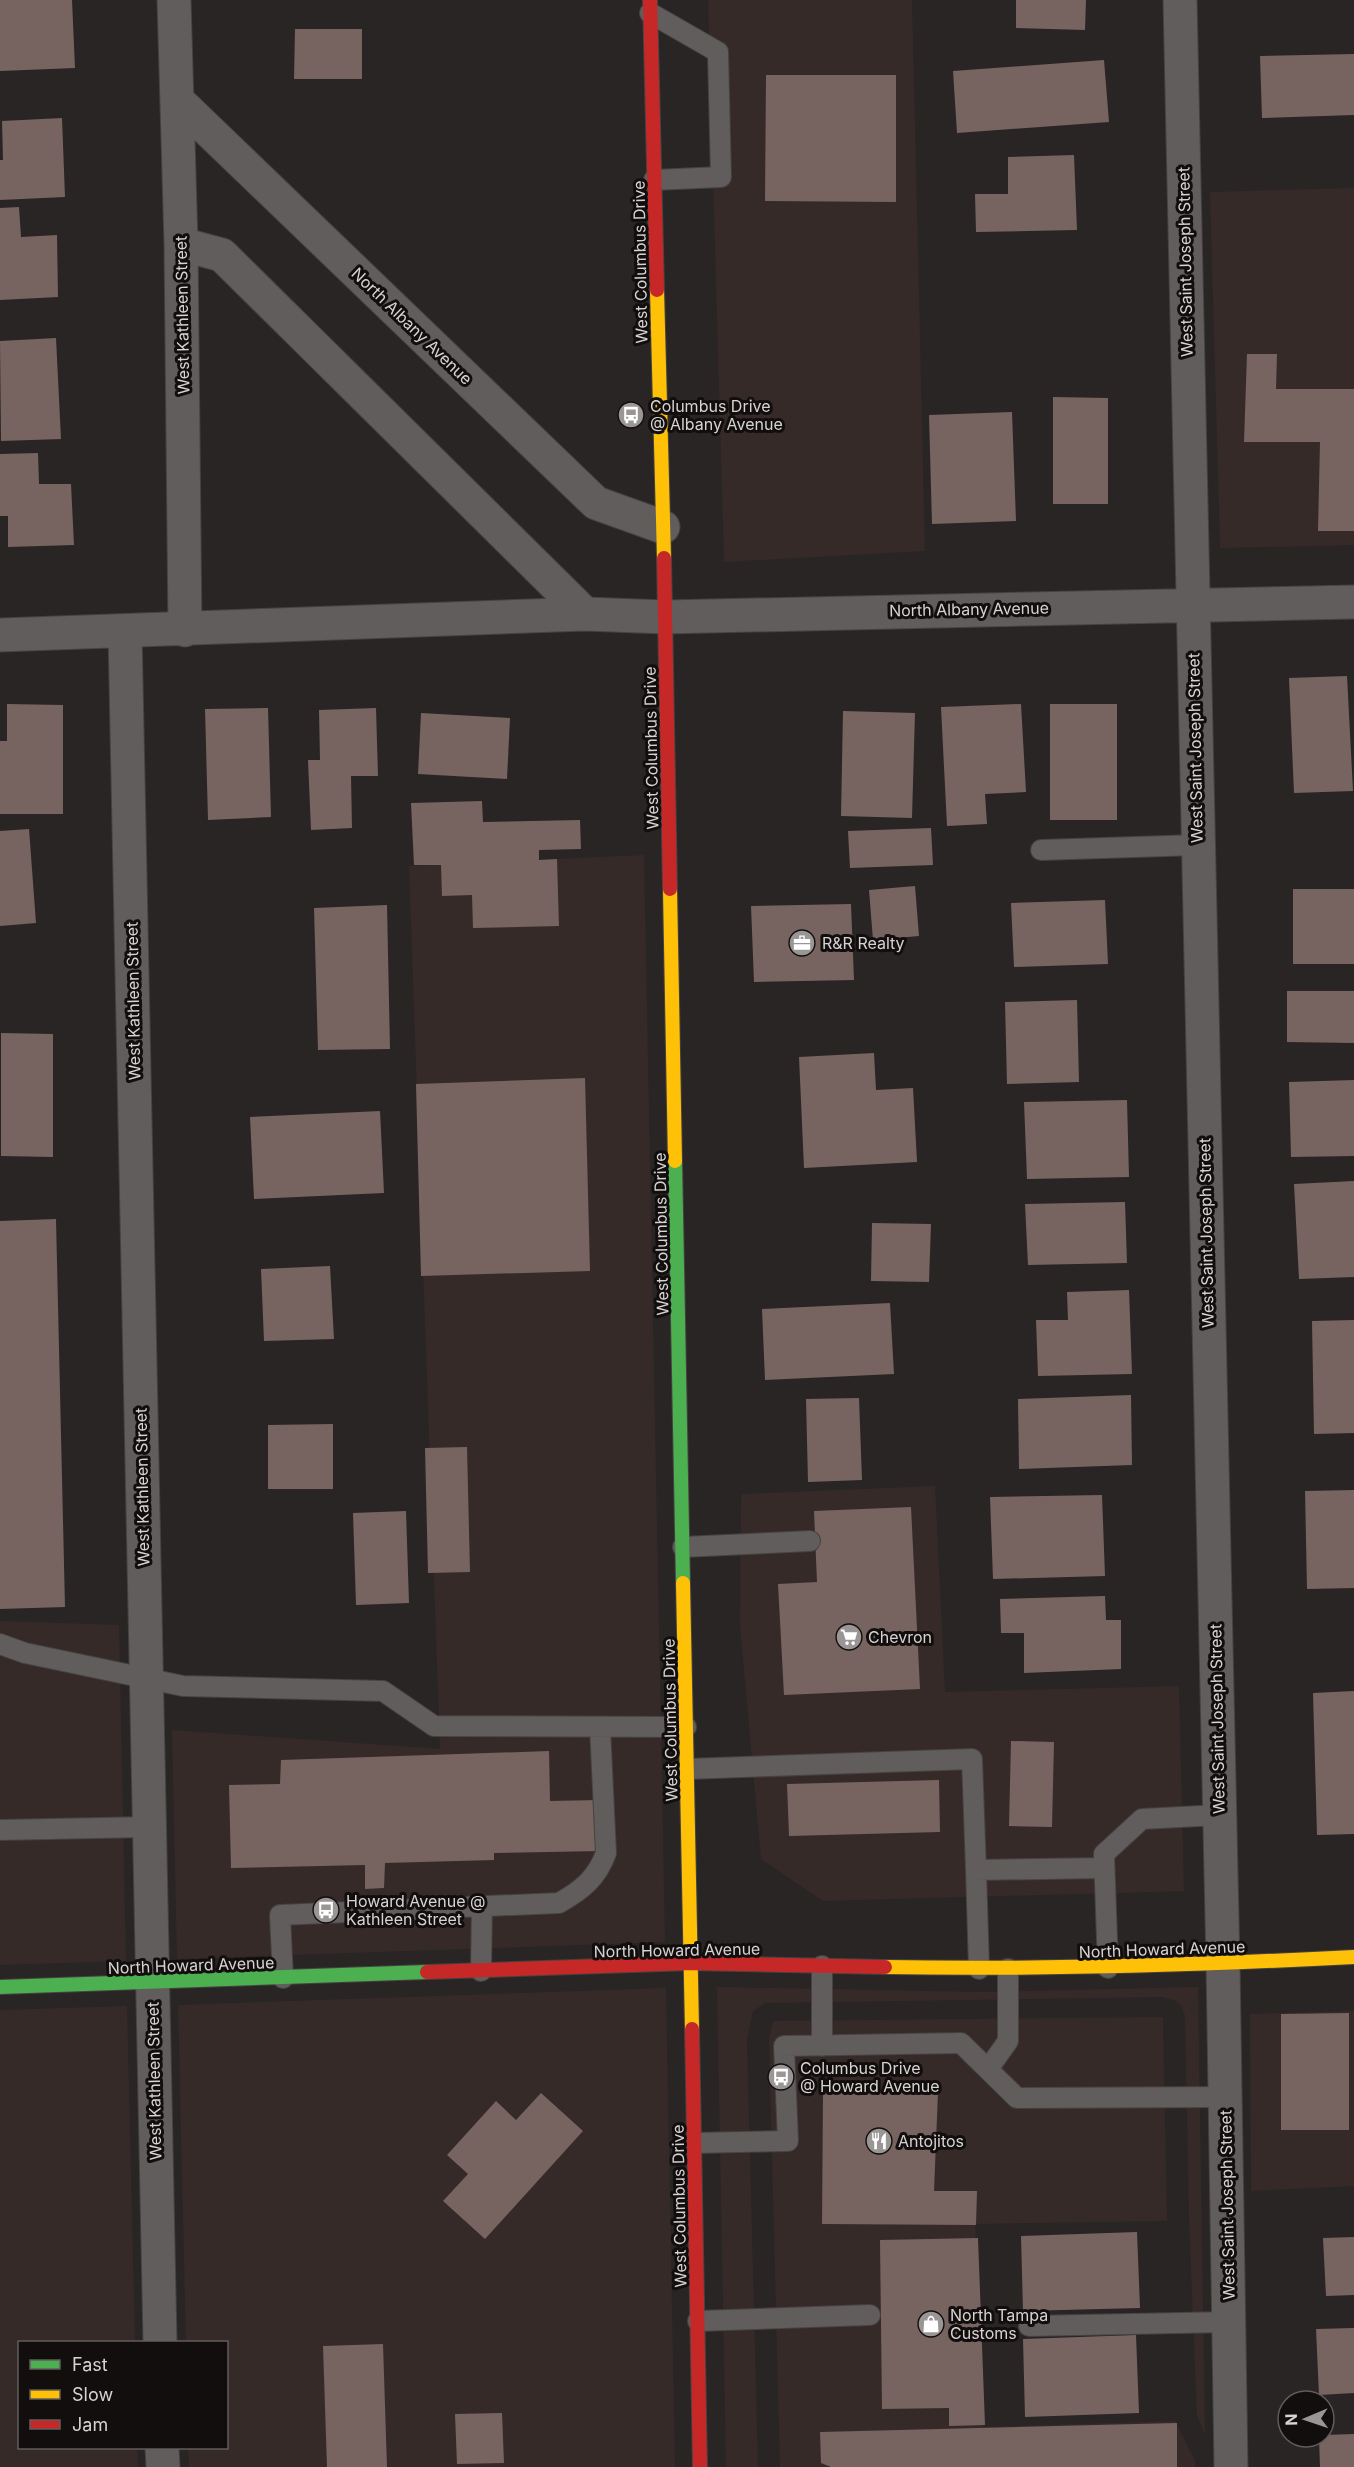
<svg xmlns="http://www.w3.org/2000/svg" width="1354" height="2467" viewBox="0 0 1354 2467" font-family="Inter,sans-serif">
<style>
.built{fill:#362a28}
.building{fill:#776460}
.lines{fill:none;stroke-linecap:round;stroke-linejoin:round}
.lane-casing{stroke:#454242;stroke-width:22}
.street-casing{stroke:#454242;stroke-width:35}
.fast-casing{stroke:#454242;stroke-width:16}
.slow-casing{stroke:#454242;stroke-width:16}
.jam-casing{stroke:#454242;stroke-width:16}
.lane{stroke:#605d5c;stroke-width:20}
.street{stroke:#605d5c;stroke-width:33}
.fast{stroke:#4caf50;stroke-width:14}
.slow{stroke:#ffc107;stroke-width:14}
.jam{stroke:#c62828;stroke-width:14}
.labels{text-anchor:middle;stroke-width:6;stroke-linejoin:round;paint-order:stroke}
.street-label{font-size:16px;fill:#d7d3d2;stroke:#110e0d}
.poi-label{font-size:16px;fill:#d7d3d2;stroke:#110e0d;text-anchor:start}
</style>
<rect width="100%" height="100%" fill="#292525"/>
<path class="built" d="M708 0H912L925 551 724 562Z
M1354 188V545L1220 548 1210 192Z
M644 855 665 1942 177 1959 172 1730 440 1749 409 866Z
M935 1486 945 1692 1179 1686 1184 1891 823 1901 761 1859 740 1625 741 1494Z
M0 1621 119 1625 126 1961 0 1965Z
M717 1987 979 1992 1198 1987 1205 2434 1197 2416 1189 2220 1185 2016 1181 2005 1176 2001 1163 1997 765 2003 753 2011 747 2039 758 2467H726Z
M666 1988 675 2467H189L188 2448H226V2342H186L178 2005Z
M127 2006 135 2342H20V2448H137L138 2467H0V2010Z
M1354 2011V2186L1251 2191 1250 2014Z
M1163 2017 1167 2221 975 2224 983 2427 1175 2421 1195 2461V2467H780L769 2038 773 2021Z"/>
<path class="building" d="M0 0H72L75 68 0 71Z
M1016 0H1086L1085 30 1016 28Z
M295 29H362V79H294Z
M1354 54V115L1262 118 1260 56Z
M1104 60 1109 122 957 133 953 71Z
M766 75H896V202L765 201Z
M62 118 65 197 0 200V160H3L2 121Z
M1074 155 1077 230 976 232 975 194H1008V157Z
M19 207 21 237 57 235 58 297 0 300V208Z
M56 338 61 439 1 441 0 341Z
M1247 354H1277L1276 389H1354V531H1318L1320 442H1244Z
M1053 397 1108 398V504H1053Z
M1012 412 1016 521 932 524 929 415Z
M38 453 39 484H71L74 545 8 547V516H0V454Z
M1347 676 1353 791 1294 793 1289 678Z
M7 704 63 705V814H0V741H7Z
M1021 704 1026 792 985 794 987 824 947 826 941 707Z
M1050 704H1117V820H1050Z
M268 708 271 817 208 820 205 709Z
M376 708 378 776H351L352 828 311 830 308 760H320L319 710Z
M843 711 915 713 912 818 841 816Z
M421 713 510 718 507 779 418 774Z
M482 801 483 822 580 820 581 849 539 850V860L557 859 559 926 473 928 472 895 442 896 441 865H414L411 803Z
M931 828 933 865 850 868 848 831Z
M29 829 36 923 0 926V831Z
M915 886 919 936 873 940 869 890Z
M1293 889H1354V964H1293Z
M1105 900 1108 964 1014 967 1011 903Z
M851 904 854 980 754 982 751 906Z
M387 905 390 1049 318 1050 314 908Z
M1287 991H1354V1043L1287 1042Z
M1077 1000 1079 1082 1007 1084 1005 1002Z
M1 1033 53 1034V1157L1 1156Z
M874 1053 876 1090 913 1088 917 1162 804 1168 799 1057Z
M585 1078 590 1271 421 1276 416 1084Z
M1354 1080V1156L1291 1157 1289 1082Z
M1127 1100 1129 1177 1027 1179 1024 1102Z
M380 1111 384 1193 254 1199 250 1117Z
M1354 1181V1277L1299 1279 1294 1184Z
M1125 1202 1127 1263 1028 1265 1025 1204Z
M56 1219 65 1607 0 1609V1221Z
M872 1223 931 1224 929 1282 871 1281Z
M330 1266 334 1339 264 1341 261 1269Z
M1129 1290 1132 1374 1038 1376 1036 1320H1068L1067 1292Z
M890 1303 894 1374 765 1380 762 1309Z
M1354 1320V1433L1314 1434 1312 1321Z
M1131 1395 1132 1465 1019 1469 1018 1399Z
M859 1398 862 1480 808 1482 806 1399Z
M333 1424V1489H268V1425Z
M467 1447 470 1572 428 1573 425 1448Z
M1354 1490V1588L1307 1589 1305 1491Z
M1102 1495 1105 1576 993 1579 990 1497Z
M911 1507 920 1689 784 1695 778 1584 817 1582 814 1511Z
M406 1511 409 1603 356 1605 353 1513Z
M1105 1596 1106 1620H1121V1669L1024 1673V1633H1001L1000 1599Z
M1354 1691V1834L1317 1835 1313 1693Z
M1011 1741 1054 1742 1052 1827 1009 1826Z
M549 1751 550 1801 600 1800V1851L494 1853V1860L385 1863 384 1888 365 1889V1865L231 1868 229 1785 280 1784 281 1760Z
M939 1780 940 1832 789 1836 787 1784Z
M1349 2013V2130H1281V2014Z
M823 2092H938L934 2191H977L976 2225 822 2224Z
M541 2093 583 2131 485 2239 443 2201 468 2174 447 2155 496 2101 516 2120Z
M1137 2232 1140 2308 1023 2311 1021 2236Z
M1354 2237V2295L1326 2296 1323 2238Z
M978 2238 985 2425 949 2426V2408L882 2409 880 2240Z
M1354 2328V2393L1319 2395 1316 2329Z
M1136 2335 1139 2413 1025 2417 1023 2339Z
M383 2344 387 2467H327L323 2346Z
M502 2413 504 2463 457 2464 455 2414Z
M1177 2423V2467H831L821 2463 820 2432Z
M1354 2434V2467H1320L1319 2437H1324V2435Z"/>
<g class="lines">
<defs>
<path id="lane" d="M650 13 718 52 721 177 654 180
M1041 850 1197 845
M683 1547 810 1541
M0 1644 25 1653 183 1686 383 1691 434 1726 686 1727
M687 1769 972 1759 976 1870
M0 1830 148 1827
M822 1966V2046
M1108 1968 1104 1854 1142 1819 1219 1815
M979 1969 976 1870 1104 1868
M481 1971 482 1906
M283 1978 280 1915 559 1903C582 1890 597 1878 606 1853L600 1727
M988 2069 1008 2041V1969
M694 2143 788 2141 784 2046 961 2043 1017 2098 1225 2097
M698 2321 870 2315
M1029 2326 1229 2322"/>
<path id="street" d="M174 0 181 244 185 630
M1180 0 1223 1964 1231 2467
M177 100 596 503 663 527
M181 244 222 255 585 614
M125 632 160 2342
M0 635 585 614 665 617 1354 602
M162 2448 163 2467"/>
<path id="fast" d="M675 1161 683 1583
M0 1987 427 1972"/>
<path id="slow" d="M657 290 664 558
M670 889 675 1161
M683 1583 692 2029
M885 1967C1041 1970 1198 1965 1354 1957"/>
<path id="jam" d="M650 0 657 290
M664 558 670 889
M427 1972 690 1963 885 1967
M692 2029 700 2467"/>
</defs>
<use href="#lane" class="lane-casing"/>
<use href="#street" class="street-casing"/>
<use href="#fast" class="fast-casing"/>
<use href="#slow" class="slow-casing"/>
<use href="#jam" class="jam-casing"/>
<use href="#lane" class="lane"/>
<use href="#street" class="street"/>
<use href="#fast" class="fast"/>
<use href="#slow" class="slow"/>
<use href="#jam" class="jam"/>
</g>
<defs>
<symbol id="bus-disc" viewBox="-11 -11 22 22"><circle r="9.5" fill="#9a9695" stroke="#110e0d"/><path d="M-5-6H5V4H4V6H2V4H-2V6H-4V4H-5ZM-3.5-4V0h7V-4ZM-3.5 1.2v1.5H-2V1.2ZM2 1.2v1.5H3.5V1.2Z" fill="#fff"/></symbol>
<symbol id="office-disc" viewBox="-11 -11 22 22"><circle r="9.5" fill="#9a9695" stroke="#110e0d"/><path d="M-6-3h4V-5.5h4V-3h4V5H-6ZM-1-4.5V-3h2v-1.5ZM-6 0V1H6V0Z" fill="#fff"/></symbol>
<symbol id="supermarket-disc" viewBox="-11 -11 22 22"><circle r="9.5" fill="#9a9695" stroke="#110e0d"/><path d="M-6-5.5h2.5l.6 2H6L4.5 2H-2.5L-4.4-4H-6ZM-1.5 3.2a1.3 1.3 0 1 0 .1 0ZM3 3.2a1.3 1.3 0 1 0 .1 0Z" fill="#fff"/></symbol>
<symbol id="restaurant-disc" viewBox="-11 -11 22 22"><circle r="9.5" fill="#9a9695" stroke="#110e0d"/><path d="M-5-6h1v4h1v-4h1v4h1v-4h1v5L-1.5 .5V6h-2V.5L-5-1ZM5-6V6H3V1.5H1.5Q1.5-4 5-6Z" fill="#fff"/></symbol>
<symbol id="shop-disc" viewBox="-11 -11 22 22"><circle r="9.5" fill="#9a9695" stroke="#110e0d"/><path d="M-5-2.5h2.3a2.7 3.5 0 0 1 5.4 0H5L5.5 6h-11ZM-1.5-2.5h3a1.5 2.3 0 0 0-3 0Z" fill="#fff"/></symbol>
</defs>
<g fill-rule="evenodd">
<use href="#bus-disc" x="616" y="400" width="30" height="30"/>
<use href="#office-disc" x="787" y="928" width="30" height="30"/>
<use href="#supermarket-disc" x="834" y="1622" width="30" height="30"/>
<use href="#bus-disc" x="311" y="1895" width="30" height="30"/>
<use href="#bus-disc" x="766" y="2062" width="30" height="30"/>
<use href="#restaurant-disc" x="864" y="2126" width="30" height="30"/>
<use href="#shop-disc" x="916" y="2309" width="30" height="30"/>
</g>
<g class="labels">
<g class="street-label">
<text transform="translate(640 262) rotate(-91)" y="6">West Columbus Drive</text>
<text transform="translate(1185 262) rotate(-91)" y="6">West Saint Joseph Street</text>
<text transform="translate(182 315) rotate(-91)" y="6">West Kathleen Street</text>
<text transform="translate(412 326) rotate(44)" y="6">North Albany Avenue</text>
<text transform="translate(969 609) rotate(-1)" y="6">North Albany Avenue</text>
<text transform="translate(651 748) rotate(-91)" y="6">West Columbus Drive</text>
<text transform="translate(1195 748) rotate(-91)" y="6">West Saint Joseph Street</text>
<text transform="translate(133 1001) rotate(-91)" y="6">West Kathleen Street</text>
<text transform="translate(1206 1233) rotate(-91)" y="6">West Saint Joseph Street</text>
<text transform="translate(661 1234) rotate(-91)" y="6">West Columbus Drive</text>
<text transform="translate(142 1487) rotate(-91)" y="6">West Kathleen Street</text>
<text transform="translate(1217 1719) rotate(-91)" y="6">West Saint Joseph Street</text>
<text transform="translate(670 1720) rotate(-91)" y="6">West Columbus Drive</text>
<text transform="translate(1162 1949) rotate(-2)" y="6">North Howard Avenue</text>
<text transform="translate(677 1950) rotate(-1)" y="6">North Howard Avenue</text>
<text transform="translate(191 1965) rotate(-2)" y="6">North Howard Avenue</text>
<text transform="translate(154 2081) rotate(-91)" y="6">West Kathleen Street</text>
<text transform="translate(1227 2205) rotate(-91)" y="6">West Saint Joseph Street</text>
<text transform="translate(679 2206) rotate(-91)" y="6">West Columbus Drive</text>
</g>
<g class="poi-label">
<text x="650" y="412">Columbus Drive<tspan x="650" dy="18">@ Albany Avenue</tspan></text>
<text x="822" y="949">R&amp;R Realty</text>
<text x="868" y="1643">Chevron</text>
<text x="346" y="1907">Howard Avenue @<tspan x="346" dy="18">Kathleen Street</tspan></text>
<text x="800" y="2074">Columbus Drive<tspan x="800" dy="18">@ Howard Avenue</tspan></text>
<text x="898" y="2147">Antojitos</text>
<text x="950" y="2321">North Tampa<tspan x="950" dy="18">Customs</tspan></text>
</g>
</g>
<rect x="18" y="2341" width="210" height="108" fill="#110e0d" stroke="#605d5c" stroke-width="1.5"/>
<rect x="30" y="2360" width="30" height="9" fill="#4caf50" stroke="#605d5c" stroke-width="1.5"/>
<text x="72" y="2371" font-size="18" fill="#d7d3d2">Fast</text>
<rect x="30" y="2390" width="30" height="9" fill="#ffc107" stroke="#605d5c" stroke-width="1.5"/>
<text x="72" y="2401" font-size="18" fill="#d7d3d2">Slow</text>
<rect x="30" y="2420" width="30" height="9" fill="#c62828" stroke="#605d5c" stroke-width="1.5"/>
<text x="72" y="2431" font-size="18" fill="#d7d3d2">Jam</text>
<g transform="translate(1306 2419) rotate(268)"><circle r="28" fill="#110e0d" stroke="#605d5c" stroke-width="1.5"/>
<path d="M0-4.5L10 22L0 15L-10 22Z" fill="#9a9695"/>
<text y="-9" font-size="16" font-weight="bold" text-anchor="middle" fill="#d7d3d2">N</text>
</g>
</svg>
